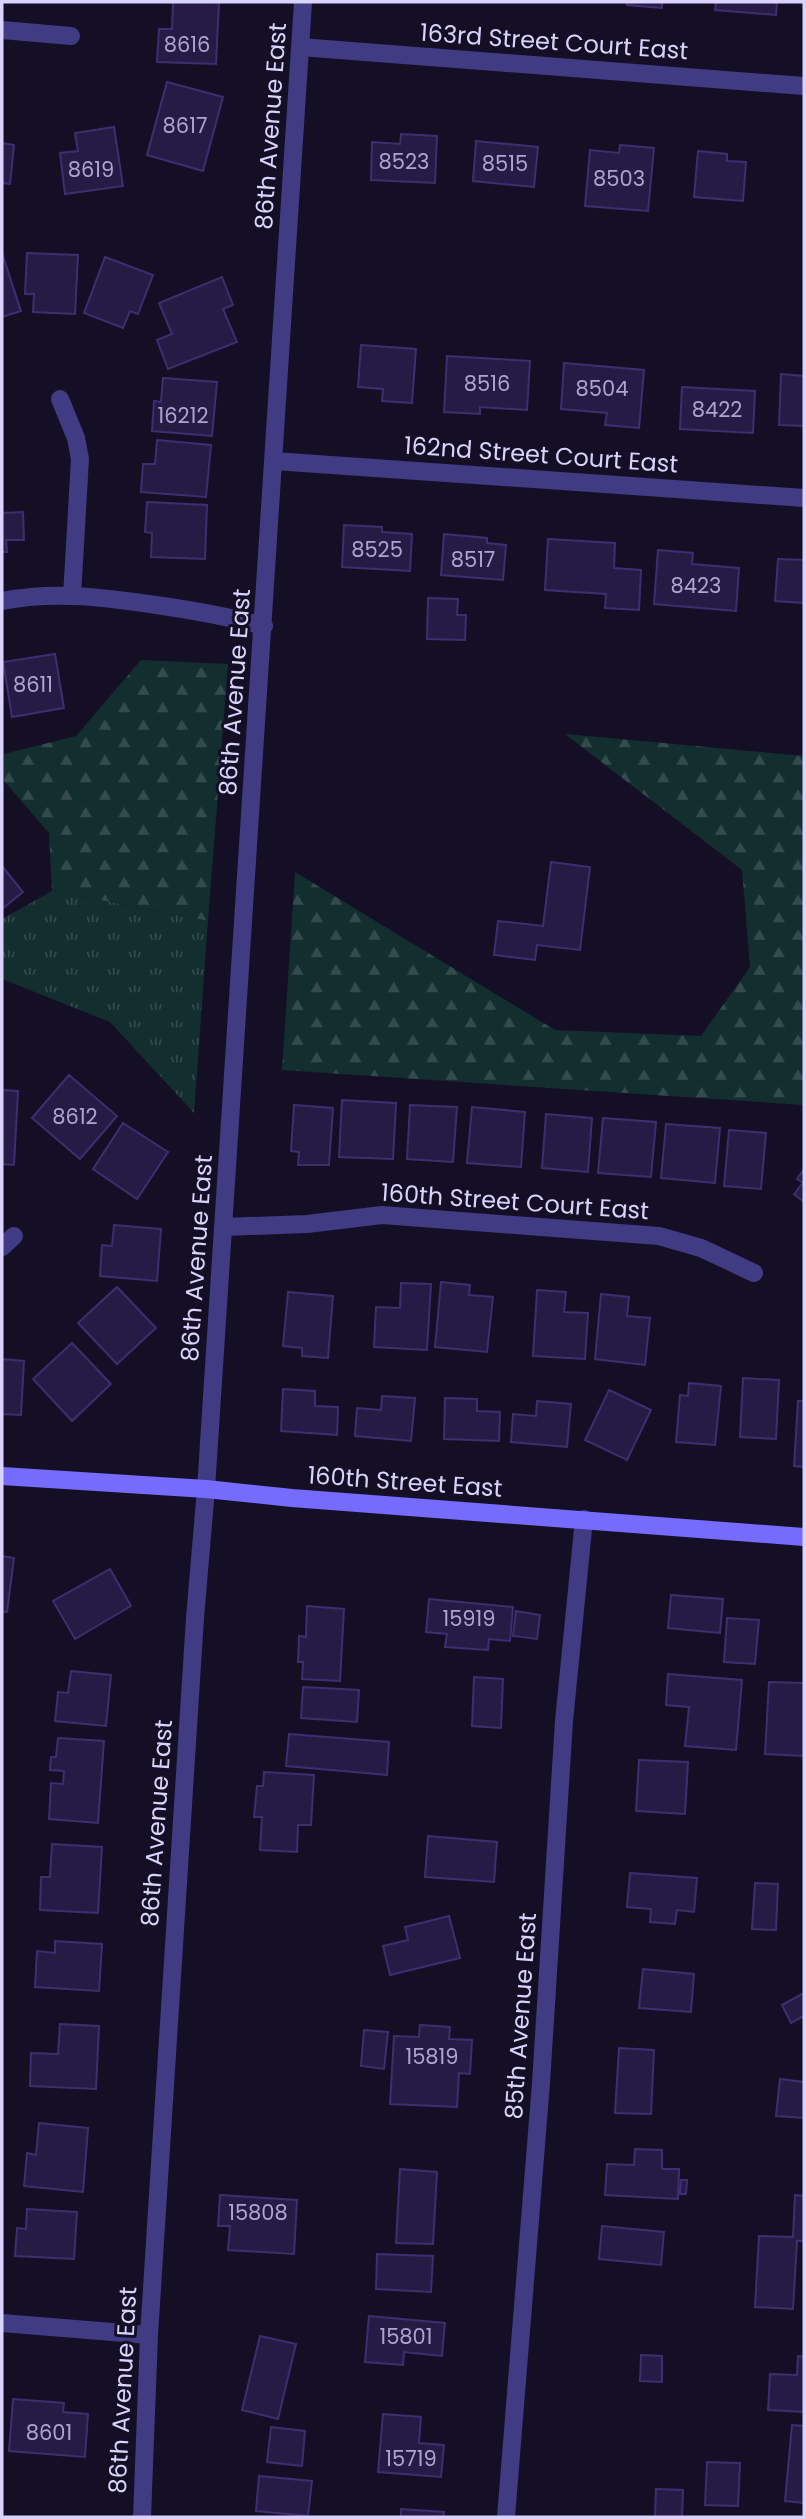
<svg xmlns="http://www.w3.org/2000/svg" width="806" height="2519" viewBox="0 0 806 2519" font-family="Poppins,sans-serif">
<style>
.forest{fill:url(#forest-firs)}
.park{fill:url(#park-tufts)}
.building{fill:#261b45;stroke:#3e2e71;stroke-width:2}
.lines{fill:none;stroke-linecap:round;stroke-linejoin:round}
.minor{stroke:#403b83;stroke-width:18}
.tertiary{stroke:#403b83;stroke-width:18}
.secondary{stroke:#756cfd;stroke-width:18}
.labels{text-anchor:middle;stroke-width:6;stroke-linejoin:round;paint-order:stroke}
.number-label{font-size:21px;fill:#ada5d0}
.street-label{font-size:24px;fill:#dad3fe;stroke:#140f25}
</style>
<defs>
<pattern id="forest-firs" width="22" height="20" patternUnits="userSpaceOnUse" patternTransform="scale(1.75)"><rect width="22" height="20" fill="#122e2f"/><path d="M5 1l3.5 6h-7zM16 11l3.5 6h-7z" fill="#344b4e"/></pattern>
<pattern id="park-tufts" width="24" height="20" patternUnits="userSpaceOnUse" patternTransform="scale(1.75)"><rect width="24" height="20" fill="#122e2f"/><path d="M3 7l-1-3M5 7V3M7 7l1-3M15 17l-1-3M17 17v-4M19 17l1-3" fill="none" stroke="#344b4e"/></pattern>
</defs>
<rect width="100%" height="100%" fill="#140f25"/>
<path class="forest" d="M141 660 228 664 208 921 52 891 49 833 4 781V754L76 736Z
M565 734 804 756V1105L282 1070 295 872 555 1030 701 1036 750 967 742 870Z"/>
<path class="park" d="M52 891 208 921 194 1113 110 1022 2 979V919Z"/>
<path class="building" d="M173 2H219L216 64 157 62 159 29H172Z
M627 2H662V8L627 5Z
M716 2H777L776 15 715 10Z
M167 82 223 97 203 171 147 155Z
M114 127 123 186 65 194 60 153 78 151 75 133Z
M401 134 437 136 435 183 371 180 372 142 400 144Z
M476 141 538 147 534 187 473 181Z
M2 143 14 145 10 184 2 183Z
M620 145 654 148 648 211 585 206 590 150 619 153Z
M698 151 727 154V161L746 162 743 201 694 197Z
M2 253 21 311 2 317Z
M27 253 78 255 75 314 33 312 34 294H25Z
M105 257 153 275 138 314 130 311 123 328 84 313Z
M222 277 233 305 223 309 237 342 168 369 157 340 172 334 159 303Z
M361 345 416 349 412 403 382 401 383 389 358 387Z
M447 356 530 361 527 410 480 407V414L444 412Z
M564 363 644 370 639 428 605 425 607 413 561 409Z
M781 374 804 376V426L779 425Z
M163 378 217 382 212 436 152 431 154 401 161 402Z
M682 387 755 391 753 433 680 429Z
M157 440 211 445 206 497 141 492 143 464H155Z
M147 502 207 505 205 559 151 557 152 533 145 532Z
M23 512 24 540H6L7 552H2V513Z
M344 525 382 527V532L412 534 410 571 342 567Z
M444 534 487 538V543L506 545 503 580 441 575Z
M548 539 615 543 614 568 641 570 639 610 605 608 606 594 545 590Z
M658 550 693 553 692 564 739 568 736 611 654 604Z
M778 559 804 560V603L775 601Z
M428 598 458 599 457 615H466L465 640 427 639Z
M55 654 64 708 12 717 3 662Z
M551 862 590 867 580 950 537 945 535 960 494 955 498 921 543 926Z
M2 866 23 892 2 909Z
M69 1075 117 1116 80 1159 32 1118Z
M2 1090 18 1091 14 1165 2 1164Z
M342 1100 396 1103 393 1159 339 1157Z
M294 1105 333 1108 329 1165H298L299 1152 291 1151Z
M410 1105 457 1107 453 1162 407 1159Z
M472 1107 525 1112 521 1167 467 1163Z
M546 1114 592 1118 588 1172 542 1168Z
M603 1118 656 1122 651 1177 598 1173Z
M123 1123 168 1152 137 1199 93 1169Z
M666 1124 720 1128 715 1183 661 1178Z
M729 1130 766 1133 761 1189 724 1186Z
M804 1169V1202L794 1194 803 1183 797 1179Z
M114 1225 161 1229 157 1281 100 1276 102 1245 112 1246Z
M441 1282 470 1285 469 1295 493 1297 487 1352 435 1347Z
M401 1283 431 1284 427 1350 374 1347 376 1307 400 1308Z
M117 1287 156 1328 117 1364 78 1323Z
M537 1290 566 1292 564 1312 588 1313 585 1359 533 1356Z
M288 1292 333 1296 328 1358 302 1356V1348L283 1346Z
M601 1294 629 1297 627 1316 650 1318 645 1365 595 1359Z
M72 1343 111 1384 72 1421 33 1379Z
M2 1359 24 1361 21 1415 2 1414V1417Z
M743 1378 779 1380 776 1439 740 1437Z
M689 1383 721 1386 715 1445 676 1442 680 1395 688 1396Z
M283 1389 315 1391V1406L338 1407 337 1435 281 1431Z
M609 1390 651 1410 627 1460 585 1440Z
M382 1396 415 1398 411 1441 355 1436 357 1408 381 1410Z
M445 1398 477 1399V1411L500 1412 499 1441 444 1439Z
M537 1401 571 1404 567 1447 511 1442 513 1414 536 1416Z
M798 1401H804V1467L794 1466Z
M2 1556 14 1558 7 1612H2Z
M110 1569 131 1606 75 1639 53 1601Z
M671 1595 723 1599 720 1633 668 1628Z
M429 1599 513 1607 510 1641 489 1639 488 1650 445 1647 447 1634 426 1632Z
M307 1606 344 1609 340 1681 302 1679 303 1662H298L299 1636 306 1637Z
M516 1611 540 1615 537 1639 513 1636Z
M727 1618 759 1620 755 1664 724 1662Z
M71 1671 111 1675 106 1726 55 1721 58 1692 68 1693Z
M668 1674 742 1680 736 1750 685 1746 689 1707 666 1705Z
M474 1677 503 1679 501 1728 472 1726Z
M769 1682 804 1683V1756L765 1754Z
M303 1687 359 1690 357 1722 301 1718Z
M289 1734 389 1742 387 1775 286 1766Z
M58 1738 104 1741 98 1823 49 1819 51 1783 63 1784 64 1771 50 1770 51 1757H56Z
M639 1760 688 1762 685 1814 636 1811Z
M264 1772 314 1775 311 1825H298L297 1852 260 1850 262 1817H254L257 1786H263Z
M428 1836 497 1842 494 1882 425 1877Z
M52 1844 102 1847 98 1913 40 1910 41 1877H50Z
M630 1873 697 1878 694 1912 677 1910 675 1924 650 1922 651 1909 627 1907Z
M755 1883 778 1884 776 1930 752 1929Z
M449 1916 460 1958 390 1975 383 1946 408 1940 405 1927Z
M55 1941 102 1944 99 1991 35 1987 37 1951 55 1953Z
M643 1969 694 1974 691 2012 639 2008Z
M804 1993V2016L791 2023 782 2005Z
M60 2024 99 2026 96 2089 30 2086 31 2053 58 2054Z
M420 2025 450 2027 449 2039 472 2040 470 2074 459 2073 457 2107 390 2104 394 2036 419 2037Z
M364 2030 388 2032 384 2069 361 2066Z
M619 2048 654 2050 651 2114 615 2113Z
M780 2079 804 2082V2118L776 2116Z
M39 2123 88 2128 83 2192 24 2186 27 2153 36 2155Z
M635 2149 662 2150V2169H679L678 2199 605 2195 607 2164 634 2165Z
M400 2169 437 2172 433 2244 396 2243Z
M681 2180H687L686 2194H680Z
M220 2195 297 2200 294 2254 228 2250 230 2226H218Z
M795 2195 804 2196V2241H797L793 2309 755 2307 759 2236 793 2237Z
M27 2209 77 2212 74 2259 15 2256 17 2228 26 2229Z
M602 2226 664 2232 661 2265 599 2259Z
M377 2254 433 2256 431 2292 376 2289Z
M369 2316 445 2323 442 2356 404 2352 403 2365 365 2362Z
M260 2336 296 2344 278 2419 242 2410Z
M641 2355 662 2356V2382L640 2381Z
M798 2356 804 2357V2412L768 2410 770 2374 797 2375Z
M13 2399 64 2403 63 2412 88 2414 85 2457 9 2451Z
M383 2414 421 2417 419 2443 444 2445 441 2477 378 2472Z
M792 2425 804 2426V2503L785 2501Z
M271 2427 305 2431 302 2466 267 2462Z
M707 2462 740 2463 738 2506 705 2505Z
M259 2476 312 2481 308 2516 256 2511Z
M656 2489 683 2490 682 2517H655Z
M401 2509 444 2512 443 2517H401Z"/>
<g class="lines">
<path class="minor" d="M2 30 71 36
M300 47 804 86
M60 399 76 438 80 459 72 596
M274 461 804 498
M2 601C55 590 109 598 163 606 197 611 230 617 264 626
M224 1227 307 1224 382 1215 659 1236 701 1248 754 1273
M2 1247 14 1236
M2 2323 149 2335
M142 2517 149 2335 195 1618 206 1489
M506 2517 541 2083 564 1721 584 1519"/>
<path class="tertiary" d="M206 1489 303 2"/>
<path class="secondary" d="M2 1476 206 1489 292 1498 804 1537"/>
</g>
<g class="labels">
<g class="number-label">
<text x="187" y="52">8616</text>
<text x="185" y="133">8617</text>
<text x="404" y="169">8523</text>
<text x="505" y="171">8515</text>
<text x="91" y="177">8619</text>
<text x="619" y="186">8503</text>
<text x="487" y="391">8516</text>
<text x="602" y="396">8504</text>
<text x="717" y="417">8422</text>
<text x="183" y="423">16212</text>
<text x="377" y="557">8525</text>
<text x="473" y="567">8517</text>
<text x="696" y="593">8423</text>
<text x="33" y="692">8611</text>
<text x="75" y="1124">8612</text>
<text x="469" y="1626">15919</text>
<text x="432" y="2064">15819</text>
<text x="258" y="2220">15808</text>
<text x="406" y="2344">15801</text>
<text x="49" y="2440">8601</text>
<text x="411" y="2466">15719</text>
</g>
<g class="street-label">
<text transform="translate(554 42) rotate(4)" y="8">163rd Street Court East</text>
<text transform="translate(271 126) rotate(-86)" y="8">86th Avenue East</text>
<text transform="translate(541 455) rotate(4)" y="8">162nd Street Court East</text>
<text transform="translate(235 692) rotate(-86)" y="8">86th Avenue East</text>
<text transform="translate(515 1202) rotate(4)" y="8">160th Street Court East</text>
<text transform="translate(197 1258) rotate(-86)" y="8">86th Avenue East</text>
<text transform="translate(405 1482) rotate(4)" y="8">160th Street East</text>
<text transform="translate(157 1823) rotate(-86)" y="8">86th Avenue East</text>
<text transform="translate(521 2016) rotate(-86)" y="8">85th Avenue East</text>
<text transform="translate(123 2390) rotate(-87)" y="8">86th Avenue East</text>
</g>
</g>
<rect width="806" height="2519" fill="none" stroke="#dad3fe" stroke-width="7"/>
</svg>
